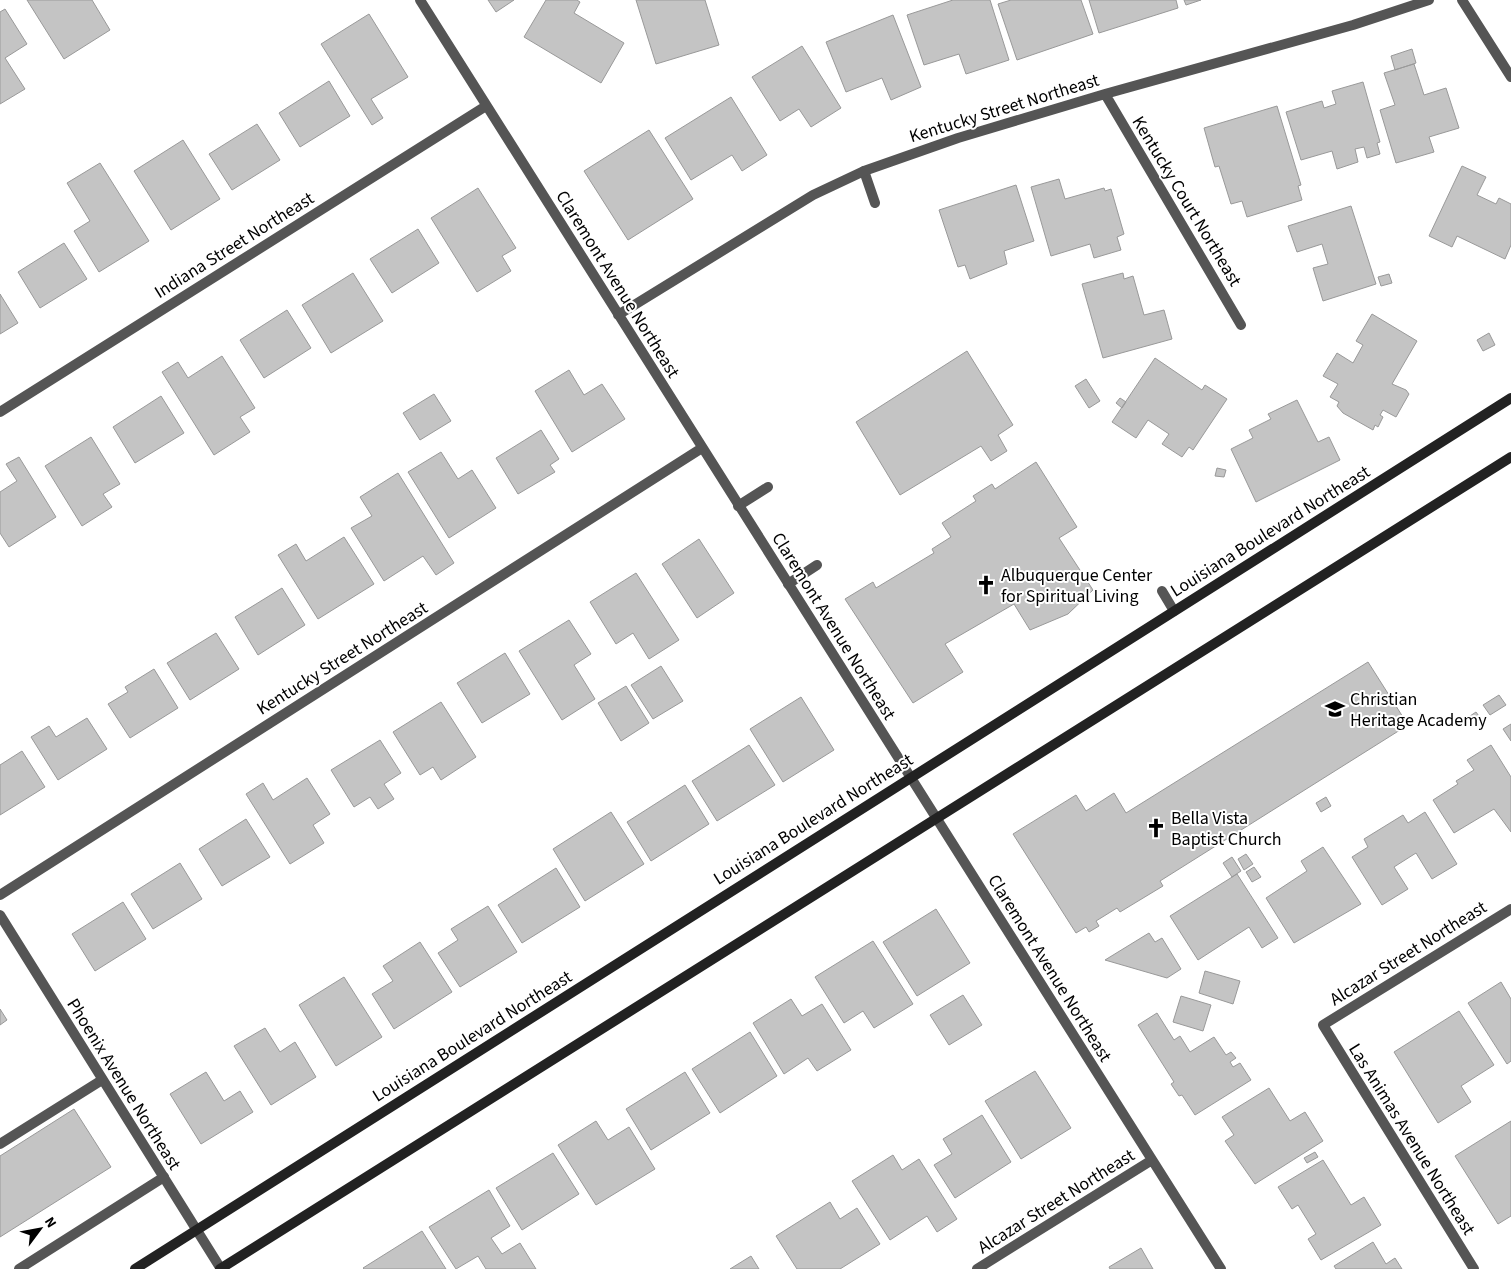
<svg xmlns="http://www.w3.org/2000/svg" width="1511" height="1269" viewBox="0 0 1511 1269" font-family="'Source Sans 3',sans-serif">
<style>
.building{fill:#c4c4c4;stroke:#999}
.lines{fill:none;stroke-linecap:round;stroke-linejoin:round}
.lane{stroke:#555;stroke-width:10}
.street{stroke:#555;stroke-width:10}
.secondary{stroke:#222;stroke-width:10}
.labels{text-anchor:middle;stroke-width:4;stroke-linejoin:round;paint-order:stroke}
.street-label{font-size:18px;fill:#000;stroke:#fff}
.poi-label{font-size:18px;fill:#000;stroke:#fff;text-anchor:start}
</style>
<rect width="100%" height="100%" fill="#fff"/>
<path class="building" d="M27 0H92L110 30 64 59Z
M488 0H514L496 12Z
M546 0H577L580 2 574 13 624 43 601 83 524 37Z
M636 0H705L719 45 656 64Z
M953 0H990L1009 60 966 74 959 54 924 65 907 15Z
M1011 0H1081L1093 34 1017 60 998 4Z
M1089 0H1176L1178 8 1099 33Z
M1184 0H1201L1186 5Z
M5 9 27 44 5 58 25 89 0 104V12Z
M369 14 408 77 371 99 383 118 372 125 321 44Z
M893 15 921 87 891 100 882 78 846 92 826 42Z
M802 46 841 108 811 127 799 109 780 121 752 77Z
M1412 49 1416 63 1395 70 1391 56Z
M1414 64 1424 95 1446 88 1459 128 1429 137 1434 152 1396 163 1380 110 1395 105 1384 73Z
M329 81 350 116 300 147 279 113Z
M1363 82 1380 142 1377 143 1380 154 1367 158 1364 147 1355 149 1358 162 1337 169 1332 151 1301 160 1286 112 1322 101 1324 108 1336 104 1332 91Z
M731 97 767 155 742 171 732 155 691 180 665 138Z
M1277 106 1301 185 1298 186 1302 200 1247 217 1242 201 1231 204 1219 166 1215 167 1204 128Z
M257 124 280 160 232 190 209 154Z
M649 130 693 199 628 240 584 171Z
M183 140 220 199 171 230 134 171Z
M100 163 149 241 99 272 74 231 90 221 67 183Z
M1462 166 1486 177 1477 195 1496 204 1499 198 1511 204V245L1505 259 1457 236 1452 247 1429 236Z
M1059 179 1065 199 1104 188 1105 191 1111 189 1124 234 1117 237 1121 250 1094 258 1090 244 1051 256 1031 187Z
M1016 185 1034 241 1004 251 1007 264 970 279 965 265 958 267 939 210Z
M478 188 516 248 502 256 511 271 477 292 431 218Z
M1351 206 1376 284 1323 301 1313 268 1328 264 1322 244 1297 252 1288 226Z
M418 229 439 263 392 293 370 259Z
M64 243 87 279 40 308 18 272Z
M353 273 383 321 331 353 302 305Z
M1123 273 1124 279 1133 276 1144 315 1164 310 1172 339 1103 358 1082 284Z
M1389 274 1392 283 1381 286 1378 277Z
M0 294 18 323 0 334Z
M287 310 311 348 264 378 240 340Z
M1372 314 1417 341 1392 384 1406 390 1409 394 1396 417 1383 410 1380 415 1383 417 1378 427 1375 425 1373 430 1343 413 1337 406 1339 402 1330 397 1338 384 1323 376 1337 353 1353 363 1363 345 1356 341Z
M1489 333 1495 345 1483 351 1477 340Z
M967 351 1013 425 998 435 1007 451 991 461 981 446 900 495 856 422Z
M222 356 255 408 240 417 250 432 214 455 162 372 178 362 188 378Z
M1155 358 1202 390 1205 385 1227 399 1193 450 1189 447 1182 457 1162 444 1169 434 1148 420 1136 438 1112 422Z
M569 370 584 395 602 384 625 419 572 452 535 391Z
M1086 379 1100 401 1089 408 1075 386Z
M434 394 451 421 420 440 403 413Z
M161 396 184 433 135 463 113 427Z
M1120 398 1126 402 1122 408 1116 403Z
M1297 400 1318 442 1329 437 1340 460 1256 502 1231 449 1253 438 1249 430 1271 419 1268 414Z
M541 430 559 459 550 465 555 472 518 494 496 458Z
M91 437 120 484 103 494 112 507 82 526 45 466Z
M441 452 458 479 472 470 496 508 449 538 408 472Z
M19 457 56 517 9 547 0 533V492L17 481 6 464Z
M1036 462 1077 527 1059 538 1093 590 1068 614 1030 630 1014 604 945 644 963 672 913 703 845 599 873 582 876 588 934 553 932 549 951 537 942 523 976 501 973 496 992 484 995 489Z
M1217 468 1226 470 1224 477 1215 476Z
M398 473 454 563 436 575 423 556 384 581 351 528 372 516 360 497Z
M344 537 374 584 318 619 278 555 296 544 306 561Z
M699 539 734 593 697 618 662 564Z
M636 573 679 640 649 659 633 633 616 644 590 602Z
M282 588 305 625 258 655 235 617Z
M569 620 591 654 574 665 595 699 562 720 519 651Z
M216 633 239 669 190 700 167 663Z
M505 653 530 694 482 723 457 683Z
M1368 662 1408 725 1160 881 1163 886 1120 912 1117 908 1096 921 1099 926 1089 932 1086 927 1076 933 1013 834 1076 795 1086 811 1114 793 1126 813Z
M661 666 683 701 653 719 631 685Z
M154 669 178 708 130 738 108 704 128 692 125 687Z
M626 686 649 723 621 741 598 703Z
M1499 695 1506 705 1490 715 1483 705Z
M801 697 834 750 783 782 750 729Z
M441 702 476 757 441 780 433 767 420 775 393 732Z
M1476 712 1481 719 1471 725 1467 718Z
M87 718 107 749 58 780 31 737 49 726 56 737Z
M1511 724V741L1503 729Z
M380 740 401 773 384 784 394 799 378 809 370 797 354 807 331 770Z
M749 745 775 785 717 821 692 781Z
M1491 745 1511 777V832L1494 809 1454 833 1433 800 1458 784 1456 781 1474 770 1467 760Z
M22 751 45 787 0 815V765Z
M307 778 330 814 313 825 324 843 290 864 246 794 263 783 273 800Z
M685 785 709 824 651 861 627 822Z
M1326 797 1331 806 1321 812 1316 803Z
M611 812 644 864 585 901 553 849Z
M1425 812 1457 864 1432 879 1416 853 1394 867 1408 889 1382 905 1352 857 1368 847 1364 839 1403 815 1408 823Z
M246 819 270 857 222 886 199 849Z
M1323 847 1361 904 1294 943 1266 898 1307 871 1301 861Z
M1246 854 1253 864 1244 870 1238 859Z
M1232 857 1241 871 1232 877 1223 863Z
M180 863 202 899 153 929 131 894Z
M1254 867 1261 877 1252 882 1246 872Z
M556 868 580 907 522 943 498 905Z
M1237 874 1278 938 1262 948 1249 927 1198 960 1170 916Z
M123 902 146 939 95 971 72 934Z
M488 906 517 952 460 987 438 953 458 940 451 929Z
M936 909 970 963 917 996 883 942Z
M1149 933 1155 942 1162 938 1181 969 1167 978 1105 960Z
M873 941 913 1004 874 1028 863 1011 844 1023 815 977Z
M420 942 452 992 394 1029 372 994 393 981 383 966Z
M1205 971 1240 981 1233 1004 1199 993Z
M344 977 382 1037 336 1066 299 1005Z
M1501 982 1511 999V1061L1507 1064 1468 1003Z
M963 995 982 1025 949 1045 930 1015Z
M1181 996 1211 1005 1203 1031 1173 1022Z
M791 999 802 1016 822 1004 851 1050 817 1071 808 1058 784 1074 753 1023Z
M0 1009 7 1020 0 1025Z
M1459 1011 1494 1065 1461 1086 1471 1102 1438 1123 1394 1052Z
M1157 1013 1174 1040 1180 1036 1190 1052 1214 1037 1226 1055 1231 1052 1236 1058 1230 1062 1233 1067 1240 1063 1251 1080 1195 1115 1182 1095 1179 1096 1171 1084 1174 1082 1138 1025Z
M265 1028 280 1052 295 1042 316 1077 271 1105 234 1046Z
M750 1032 777 1076 720 1113 692 1069Z
M1035 1071 1071 1128 1021 1159 985 1101Z
M206 1072 224 1101 240 1091 253 1112 201 1144 170 1094Z
M685 1072 710 1113 651 1150 626 1109Z
M1269 1088 1290 1121 1305 1112 1323 1141 1255 1184 1225 1141 1234 1135 1222 1117Z
M74 1109 111 1167 0 1237V1156Z
M982 1115 1011 1162 955 1198 934 1165 952 1154 943 1139Z
M596 1121 608 1140 629 1127 655 1169 596 1205 558 1145Z
M1511 1121V1216L1498 1224 1455 1156Z
M1315 1152 1318 1157 1307 1163 1304 1158Z
M553 1153 579 1194 522 1230 496 1188Z
M893 1155 902 1170 919 1159 957 1219 937 1232 927 1216 890 1240 852 1181Z
M1323 1160 1351 1205 1364 1197 1381 1225 1321 1260 1308 1239 1316 1234 1298 1205 1292 1209 1278 1187Z
M489 1190 510 1226 491 1238 502 1254 520 1243 536 1269H486L478 1256 456 1269 429 1227Z
M830 1202 840 1219 857 1208 880 1244 840 1269H797L776 1236Z
M422 1231 446 1269H364L363 1268Z
M1373 1242 1386 1264 1395 1258 1402 1269H1336L1334 1266Z
M1141 1248 1153 1269H1110L1109 1267Z
M751 1256 759 1269H730Z"/>
<g class="lines">
<path class="lane" d="M864 171 875 203
M738 506 768 487
M788 584 817 565
M1162 591 1174 611
M0 1144 102 1080
M19 1269 164 1177"/>
<path class="street" d="M420 0 1221 1269
M1462 0 1511 77
M1105 94 1241 325
M618 315 813 195 864 171 958 138 1105 94 1353 25 1429 0
M0 412 486 106
M0 895 702 448
M0 915 221 1269
M977 1269 1152 1160
M1474 1269 1323 1025 1511 909"/>
<path class="secondary" d="M135 1269 1511 398
M220 1269 1511 457"/>
</g>
<defs>
<symbol id="church-bare" viewBox="-9 -9 18 18"><path d="M-1.2-6h2.4v3.5h3.3v2.4h-3.3V6h-2.4V-.1h-3.3v-2.4h3.3Z" fill="#000" stroke="#fff" stroke-width="2.5" paint-order="stroke"/></symbol>
<symbol id="school-bare" viewBox="-9 -9 18 18"><path d="M0-5L7-2L0 1L-7-2ZM-4 1L0 2.5L4 1V4Q0 6-4 4Z" fill="#000" stroke="#fff" stroke-width="2.5" paint-order="stroke"/></symbol>
</defs>
<g fill-rule="evenodd">
<use href="#church-bare" x="972" y="571" width="28" height="28"/>
<use href="#school-bare" x="1321" y="695" width="28" height="28"/>
<use href="#church-bare" x="1142" y="814" width="28" height="28"/>
</g>
<g class="labels">
<g class="street-label">
<text transform="translate(1004 108) rotate(-17)" y="6">Kentucky Street Northeast</text>
<text transform="translate(1187 201) rotate(59)" y="6">Kentucky Court Northeast</text>
<text transform="translate(234 245) rotate(-32)" y="6">Indiana Street Northeast</text>
<text transform="translate(618 284) rotate(58)" y="6">Claremont Avenue Northeast</text>
<text transform="translate(1270 531) rotate(-32)" y="6">Louisiana Boulevard Northeast</text>
<text transform="translate(834 626) rotate(58)" y="6">Claremont Avenue Northeast</text>
<text transform="translate(342 658) rotate(-32)" y="6">Kentucky Street Northeast</text>
<text transform="translate(813 819) rotate(-32)" y="6">Louisiana Boulevard Northeast</text>
<text transform="translate(1408 953) rotate(-32)" y="6">Alcazar Street Northeast</text>
<text transform="translate(1050 968) rotate(58)" y="6">Claremont Avenue Northeast</text>
<text transform="translate(472 1036) rotate(-32)" y="6">Louisiana Boulevard Northeast</text>
<text transform="translate(124 1084) rotate(58)" y="6">Phoenix Avenue Northeast</text>
<text transform="translate(1412 1139) rotate(58)" y="6">Las Animas Avenue Northeast</text>
<text transform="translate(1056 1201) rotate(-32)" y="6">Alcazar Street Northeast</text>
</g>
<g class="poi-label">
<text x="1001" y="581">Albuquerque Center<tspan x="1001" dy="21">for Spiritual Living</tspan></text>
<text x="1350" y="705">Christian<tspan x="1350" dy="21">Heritage Academy</tspan></text>
<text x="1171" y="824">Bella Vista<tspan x="1171" dy="21">Baptist Church</tspan></text>
</g>
</g>
<g transform="translate(40 1229) rotate(58)" stroke="#ffffff" stroke-width="4" paint-order="stroke">
<path d="M0-4L9 19L0 12L-9 19Z" fill="#000000"/>
<text y="-8" font-size="14" font-weight="bold" text-anchor="middle" fill="#000000">N</text>
</g>
</svg>
